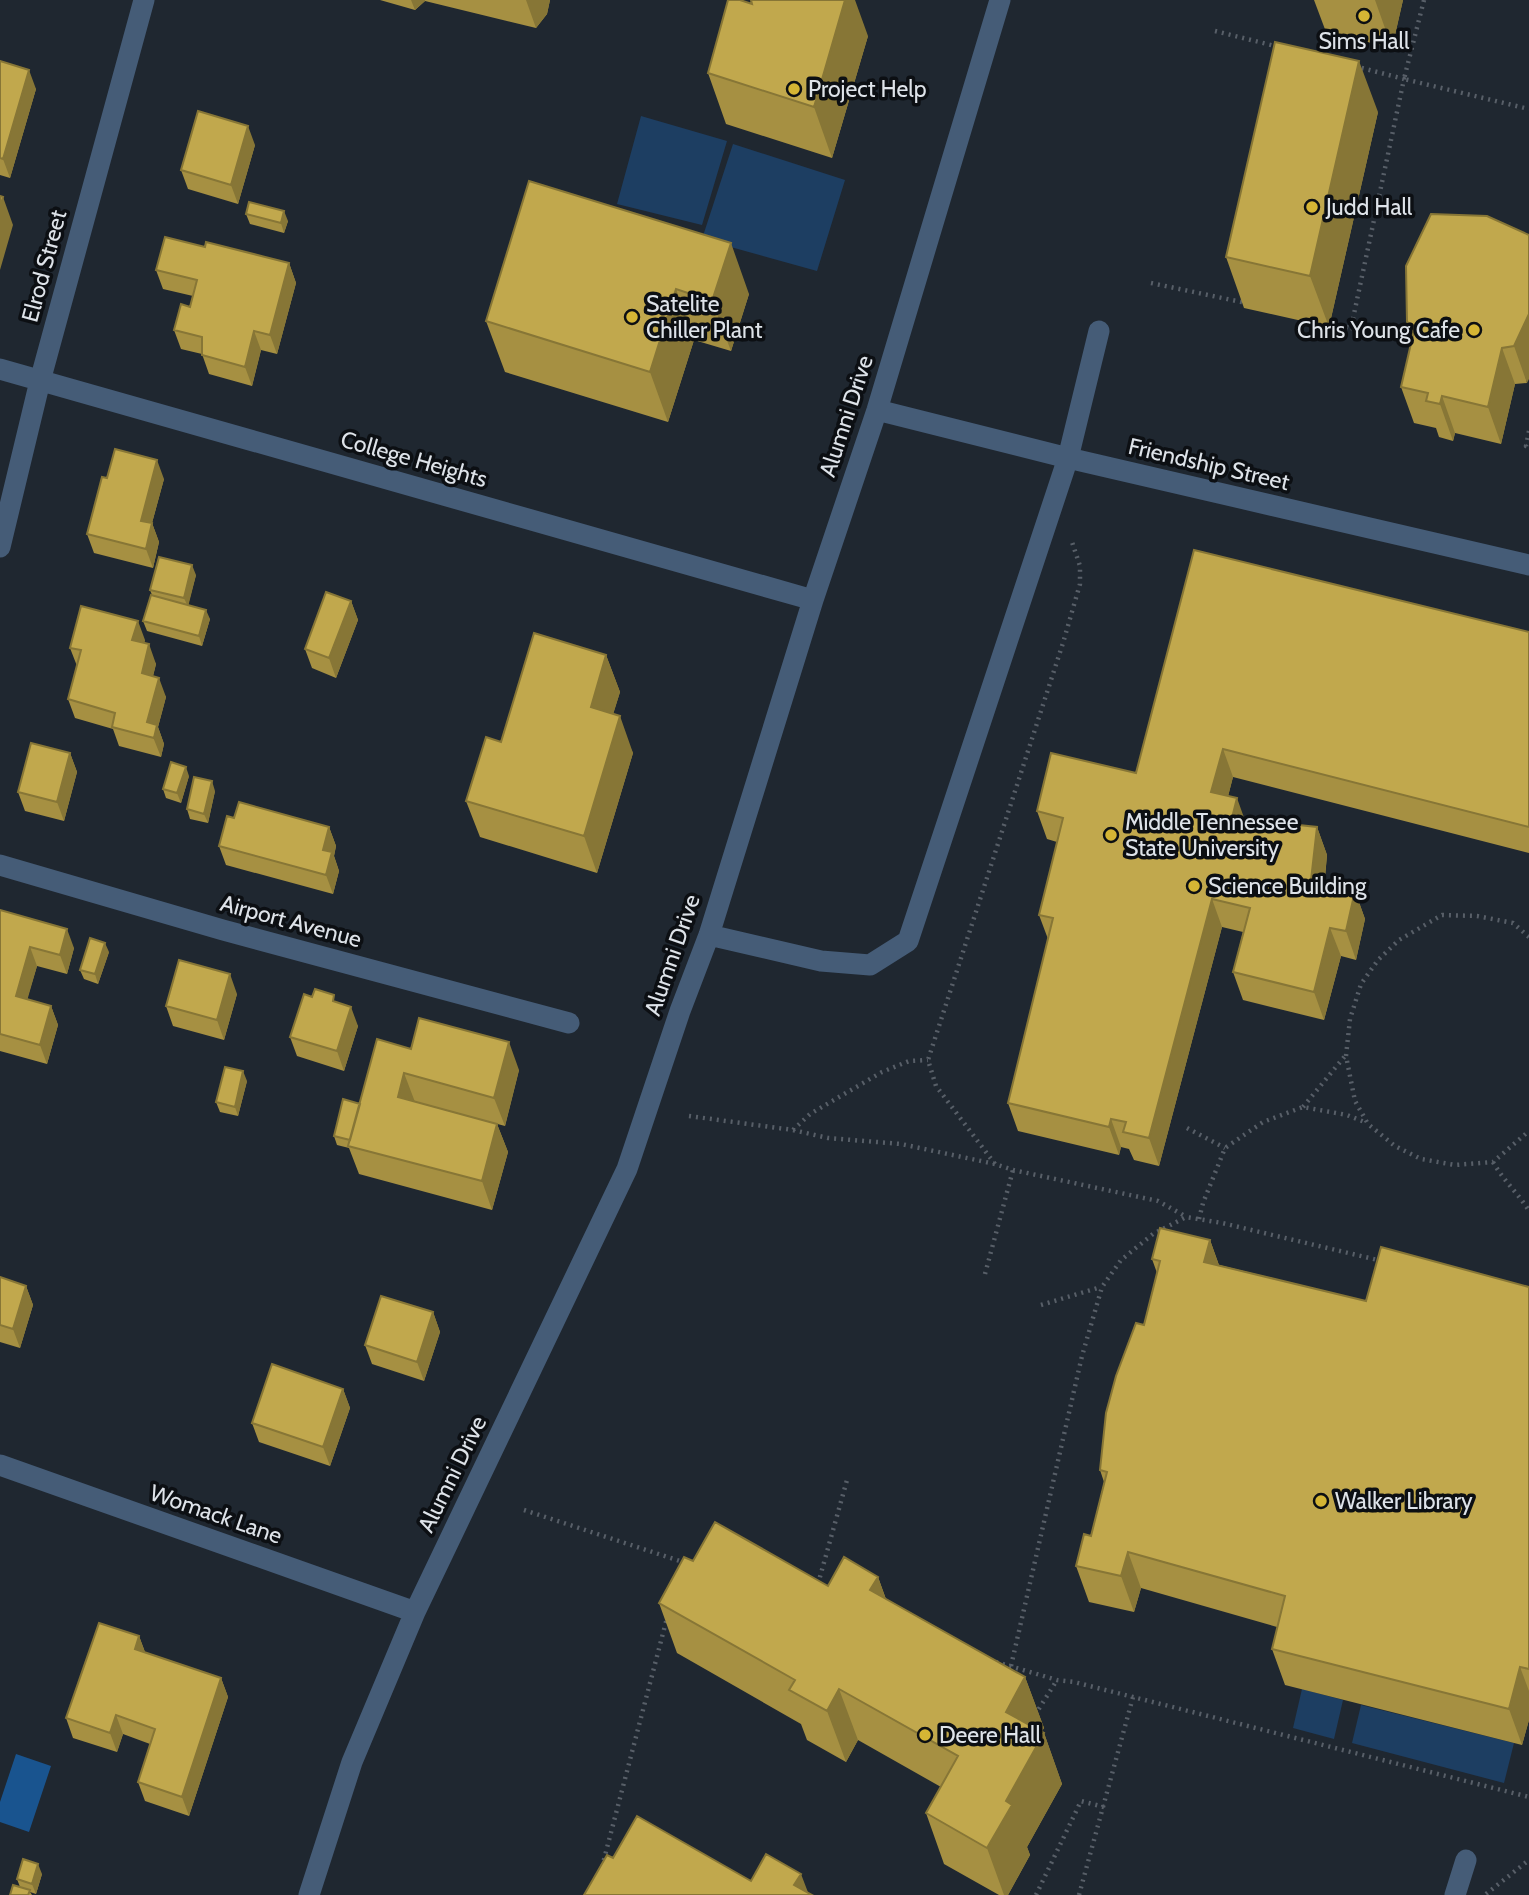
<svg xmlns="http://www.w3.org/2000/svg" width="1529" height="1895" viewBox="0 0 1529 1895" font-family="Cabin,sans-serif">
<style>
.green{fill:#1d3e62}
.water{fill:#19548f}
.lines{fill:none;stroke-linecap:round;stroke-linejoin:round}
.path{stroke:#585f68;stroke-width:4.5;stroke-dasharray:2 5;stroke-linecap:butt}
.minor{stroke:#455c77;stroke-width:21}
.wall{fill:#a69042}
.shaded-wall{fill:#877636}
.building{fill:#c1a84d;stroke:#877636;stroke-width:2}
.poi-dot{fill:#d5b534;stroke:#0c0f13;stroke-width:2.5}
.labels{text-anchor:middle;stroke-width:7;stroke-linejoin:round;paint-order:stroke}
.poi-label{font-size:23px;fill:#dee3e9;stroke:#0c0f13;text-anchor:start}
.street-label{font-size:23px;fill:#dee3e9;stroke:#0c0f13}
</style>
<rect width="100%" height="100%" fill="#1f2730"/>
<path class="green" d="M641 116 727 141 702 225 617 204Z
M733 144 845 180 817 271 702 239Z
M1302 1689 1343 1700 1334 1739 1293 1728Z
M1361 1705 1514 1743 1504 1783 1352 1743Z"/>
<path class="water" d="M16 1754 51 1766 29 1832 0 1822V1802Z"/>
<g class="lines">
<path class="path" d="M1424 0 1404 79 1529 109
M1215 31 1279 47
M1151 283 1246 303
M1326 322 1351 328 1404 79 1358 67
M1351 328 1415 342
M1529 431 1526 446 1529 447
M1529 937 1513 923 1477 916 1442 915 1399 940 1378 960 1361 984 1350 1019 1346 1056 1355 1101 1368 1124 1395 1146 1421 1159 1455 1165 1493 1162 1529 1131
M1303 1107 1345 1056
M689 1116 793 1130 828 1138 901 1144 995 1164 1013 1170 1158 1201 1185 1216
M1187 1128 1225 1148
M793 1130 810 1114 882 1072 909 1061 928 1060
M1493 1162C1503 1180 1518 1193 1529 1211
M995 1164 936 1086 928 1060 1063 643 1080 584V566L1071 539
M1199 1219 1203 1203 1225 1148 1263 1122 1303 1107 1347 1115 1367 1123
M985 1274 1013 1170
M1041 1305 1101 1287
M524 1510 686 1563
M818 1584 847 1480
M996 1662 1057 1680 1074 1682 1133 1697 1529 1797
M1011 1666 1082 1356 1102 1287 1121 1260 1153 1234 1186 1217 1222 1223 1382 1261
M1035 1715 1057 1680
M602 1867 667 1618
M1486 1894 1529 1860
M1036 1895 1081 1801 1104 1807
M1079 1895 1133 1697"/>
<path class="minor" d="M0 369 813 600
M877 410 1068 458 1529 565
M0 547 40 381 144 0
M0 865 223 930 569 1023
M709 935 821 961 870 965 908 941 1068 458 1099 331
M0 1465 415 1612
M309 1895 352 1762 415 1612 627 1169 680 1011 709 935 813 600 877 410 1000 0
M1455 1895 1466 1860"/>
</g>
<path class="wall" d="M380 0H550L547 14 536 28 425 1 415 10Z
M1314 0H1403L1392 48 1326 32Z
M868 36 832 158 726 124 708 73Z
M0 61 36 89 10 178 0 175Z
M1378 112 1329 327 1244 308 1226 257Z
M255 145 238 204 188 189 181 170Z
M529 181 749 294 731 351 694 340 668 422 505 372 486 321Z
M246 214 288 221 284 233 250 224Z
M1487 216 1527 383 1515 384 1501 444 1455 433 1453 441 1439 437 1436 428 1414 423 1401 387 1413 337 1407 322Z
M205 247 289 263 296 283 277 354 261 350 252 386 209 374 202 354 181 349 174 330 190 307 193 296 163 289 156 270Z
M107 478 164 479 152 523 159 542 153 568 94 553 87 534Z
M196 575 188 605 210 619 202 646 147 631 143 621 152 595 150 590Z
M351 601 358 620 336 678 312 668 305 649Z
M1529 632V853L1233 777 1228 796 1245 819 1317 827 1327 855 1324 890 1355 891 1365 919 1356 960 1341 956 1324 1020 1243 1000 1233 972 1243 932 1222 927 1159 1166 1134 1160 1129 1149 1121 1147 1119 1155 1018 1131 1008 1103 1048 939 1039 915 1057 842 1047 839 1037 811 1136 773Z
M145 640 144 643 156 664 153 676 166 697 158 727 164 744 161 757 119 746 113 729 75 718 68 699 77 666 70 648Z
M606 655 620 692 613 714 633 753 597 873 480 837 466 801 501 742Z
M70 753 77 772 64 821 25 811 18 792Z
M189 776 181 803 166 798 163 789Z
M215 791 208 823 190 819 187 809Z
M234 818 329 827 336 846 334 856 339 871 333 894 226 865 219 846Z
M0 910 74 948 67 974 37 966 27 999 51 1006 58 1025 47 1064 0 1051Z
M109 952 98 984 84 979 80 970Z
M237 994 224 1040 173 1026 166 1006Z
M312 997 337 1002 358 1026 344 1071 297 1056 290 1037Z
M411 1049 519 1070 505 1126 415 1102 497 1124 508 1152 492 1210 359 1174 349 1148 337 1145 334 1136 360 1104Z
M247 1081 238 1116 220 1112 216 1102Z
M1210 1240 1219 1265 1366 1301 1529 1287V1720L1522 1745 1285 1685 1272 1649 1277 1627 1141 1588 1134 1612 1089 1602 1076 1566 1091 1536 1104 1482 1100 1470 1144 1325 1157 1273 1152 1259Z
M0 1277 26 1286 33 1305 20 1348 0 1342Z
M433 1312 440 1332 424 1381 372 1364 365 1345Z
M343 1389 350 1408 330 1466 259 1442 252 1423Z
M693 1561 828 1586 878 1577 886 1599 1025 1677 1044 1728 1041 1732 1044 1733 1062 1784 1027 1847 1030 1855 1008 1895H999L944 1864 926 1813 941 1787 858 1740 846 1762 807 1740 801 1724 677 1653 659 1603Z
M139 1636 145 1652 221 1678 228 1697 189 1816 145 1801 138 1782 150 1744 123 1734 117 1752 73 1738 66 1718Z
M42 1874 36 1894 30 1892 32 1895H10L20 1887 17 1879Z"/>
<path class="shaded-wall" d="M411 0H425V1L415 10Z
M526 0H550L547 14 536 28Z
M845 0H855L868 36 832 158 814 107Z
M1375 0H1403L1392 48Z
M1359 61 1378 112 1329 327 1310 276Z
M29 70 36 89 10 178 3 159Z
M248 126 255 145 238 204 231 185Z
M3 197 13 225 0 270V207Z
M284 211 288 221 284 233 281 223Z
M731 243 749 294 731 351 712 301Z
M289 263 296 283 277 354 270 335Z
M676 289 694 340 668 422 650 372Z
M1529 314V379L1527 383 1514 346Z
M254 331 261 350 252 386 245 367Z
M1502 348 1515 384 1501 444 1488 407Z
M1442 396 1455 433 1453 441 1440 404Z
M157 460 164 479 152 523 159 542 153 568 146 549 141 521Z
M192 565 196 575 188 607 184 598Z
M351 601 358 620 336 678 329 658Z
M206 610 210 619 202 646 199 636Z
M138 621 145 640 139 659 132 640Z
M149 644 156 664 149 692 142 673Z
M606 655 620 692 604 744 591 707Z
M159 678 166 697 158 727 164 744 161 757 147 722Z
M620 716 633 753 597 873 584 836Z
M1223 749 1233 777 1222 820 1211 792Z
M70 753 77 772 64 821 57 802Z
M186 767 189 776 181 803 177 793Z
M212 781 215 791 208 823 204 814Z
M1237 798 1247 826 1232 818Z
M329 827 336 846 334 856 339 871 333 894 326 875 323 850Z
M1317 827 1327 855 1321 917 1310 889Z
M1355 891 1365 919 1356 960 1346 931Z
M1212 899 1222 927 1159 1166 1149 1138Z
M1330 928 1341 956 1324 1020 1314 992Z
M67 929 74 948 67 974 60 955Z
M105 943 109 952 98 984 95 974Z
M30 947 37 966 23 1015 16 996Z
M230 974 237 994 224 1040 217 1020Z
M51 1006 58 1025 47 1064 40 1045Z
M351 1007 358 1026 344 1071 337 1051Z
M509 1042 519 1070 505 1126 494 1098Z
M243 1071 247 1081 238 1116 235 1107Z
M404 1073 415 1102 398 1097Z
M1111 1119 1121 1147 1119 1155 1109 1127Z
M497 1124 508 1152 492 1210 482 1181Z
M1210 1240 1223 1277 1204 1262Z
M26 1286 33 1305 20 1348 13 1329Z
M433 1312 440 1332 424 1381 417 1362Z
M343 1389 350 1408 330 1466 323 1447Z
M1128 1552 1141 1588 1134 1612 1121 1576Z
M878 1577 896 1628 870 1590Z
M139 1636 146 1655 135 1649Z
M1520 1667 1529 1691V1720L1522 1745 1509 1709Z
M1025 1677 1044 1728 1024 1763 1006 1712Z
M221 1678 228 1697 189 1816 182 1797Z
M839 1689 858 1740 846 1762 827 1711Z
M116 1715 123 1734 117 1752 110 1733Z
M1044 1733 1062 1784 1027 1847 1030 1855 1008 1895H1004L987 1848 1006 1801Z
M38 1864 42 1874 36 1894 32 1884Z
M801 1874 809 1895 794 1885Z"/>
<path class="building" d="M728 0H740L752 4 751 0H845L814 107 708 73Z
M1275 42 1359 61 1310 276 1226 257Z
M0 61 29 70 3 159 0 158Z
M198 111 248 126 231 185 181 170Z
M529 181 731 243 712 301 676 289 650 372 486 321Z
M0 196 3 197 0 207Z
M249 202 284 211 281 223 246 214Z
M1431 214 1487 216 1529 235V314L1514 346 1502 348 1488 407 1442 396 1440 404 1426 401 1428 393 1401 387 1415 326 1407 322 1406 266Z
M165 237 205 247 206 242 289 263 270 335 254 331 245 367 202 355V337L174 330 181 304 190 307 197 280 156 270Z
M115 449 157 460 141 521 152 523 146 549 87 534 102 477 107 478Z
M1194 550 1529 632V827L1223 749 1211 792 1237 798 1232 818 1317 827 1310 889 1355 891 1346 931 1330 928 1314 992 1233 972 1250 908 1212 899 1149 1138 1123 1132 1126 1122 1111 1119 1109 1127 1008 1103 1053 918 1039 915 1063 818 1037 811 1051 753 1136 773Z
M159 557 192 565 184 598 150 590Z
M326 592 351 601 329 658 305 649Z
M151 595 206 610 199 636 143 621Z
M81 606 138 621 132 640 149 644 142 673 159 678 147 722 157 725 154 738 112 727 115 713 68 699 81 650 70 648Z
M534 633 606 655 591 707 620 716 584 836 466 801 486 737 501 742Z
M31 743 70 753 57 802 18 792Z
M171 762 186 767 177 793 163 789Z
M194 777 212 781 204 814 187 809Z
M239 802 329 827 323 850 332 852 326 875 219 846 227 816 234 818Z
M0 910 67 929 60 955 30 947 16 996 51 1006 40 1045 0 1034Z
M90 938 105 943 95 974 80 970Z
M179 960 230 974 217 1020 166 1006Z
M315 989 334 995 333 1001 351 1007 337 1051 290 1037 304 994 312 997Z
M419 1018 509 1042 494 1098 404 1073 398 1097 497 1124 482 1181 348 1146 377 1039 411 1049Z
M225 1067 243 1071 235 1107 216 1102Z
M343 1099 360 1104 350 1140 334 1136Z
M1160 1228 1210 1240 1204 1262 1366 1301 1381 1247 1529 1287V1669L1520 1667 1509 1709 1272 1649 1285 1596 1128 1552 1121 1576 1076 1566 1084 1534 1091 1536 1107 1472 1100 1470 1106 1413 1116 1376 1136 1323 1144 1325 1160 1261 1152 1259Z
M0 1277 26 1286 13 1329 0 1325Z
M381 1296 433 1312 417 1362 365 1345Z
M272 1364 343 1389 323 1447 252 1423Z
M715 1522 828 1586 844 1557 878 1577 870 1590 1025 1677 1006 1712 1044 1733 1006 1801 1012 1805 987 1848 926 1813 958 1756 839 1689 827 1711 789 1690 795 1680 659 1603 684 1557 693 1561Z
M99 1623 139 1636 135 1649 221 1678 182 1797 138 1782 155 1729 116 1715 110 1733 66 1718Z
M637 1816 751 1881 766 1854 801 1874 794 1885 812 1895H584L607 1855 613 1858Z
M23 1859 38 1864 32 1884 17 1879Z
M13 1885 30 1890 28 1895H10Z"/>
<g class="poi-dot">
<circle cx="1364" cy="16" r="7"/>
<circle cx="794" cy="89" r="7"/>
<circle cx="1312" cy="207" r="7"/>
<circle cx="632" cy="317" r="7"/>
<circle cx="1474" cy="330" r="7"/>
<circle cx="1111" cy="835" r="7"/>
<circle cx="1194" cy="886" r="7"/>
<circle cx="1321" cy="1501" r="7"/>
<circle cx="925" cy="1735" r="7"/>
</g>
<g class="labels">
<g class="poi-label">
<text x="1364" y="49" text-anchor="middle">Sims Hall</text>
<text x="808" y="97">Project Help</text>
<text x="1326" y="215">Judd Hall</text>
<text x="646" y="312">Satelite<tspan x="646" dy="26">Chiller Plant</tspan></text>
<text x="1460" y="338" text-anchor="end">Chris Young Cafe</text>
<text x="1125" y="830">Middle Tennessee<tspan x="1125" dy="26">State University</tspan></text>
<text x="1208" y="894">Science Building</text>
<text x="1335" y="1509">Walker Library</text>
<text x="939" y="1743">Deere Hall</text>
</g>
<g class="street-label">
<text transform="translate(44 266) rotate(-75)" y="8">Elrod Street</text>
<text transform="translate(846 416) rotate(-72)" y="8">Alumni Drive</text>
<text transform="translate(414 459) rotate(16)" y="8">College Heights</text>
<text transform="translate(1209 464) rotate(13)" y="8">Friendship Street</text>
<text transform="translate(291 921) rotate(15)" y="8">Airport Avenue</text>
<text transform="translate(672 955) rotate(-71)" y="8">Alumni Drive</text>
<text transform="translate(452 1474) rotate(-64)" y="8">Alumni Drive</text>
<text transform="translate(216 1514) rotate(19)" y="8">Womack Lane</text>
</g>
</g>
</svg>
